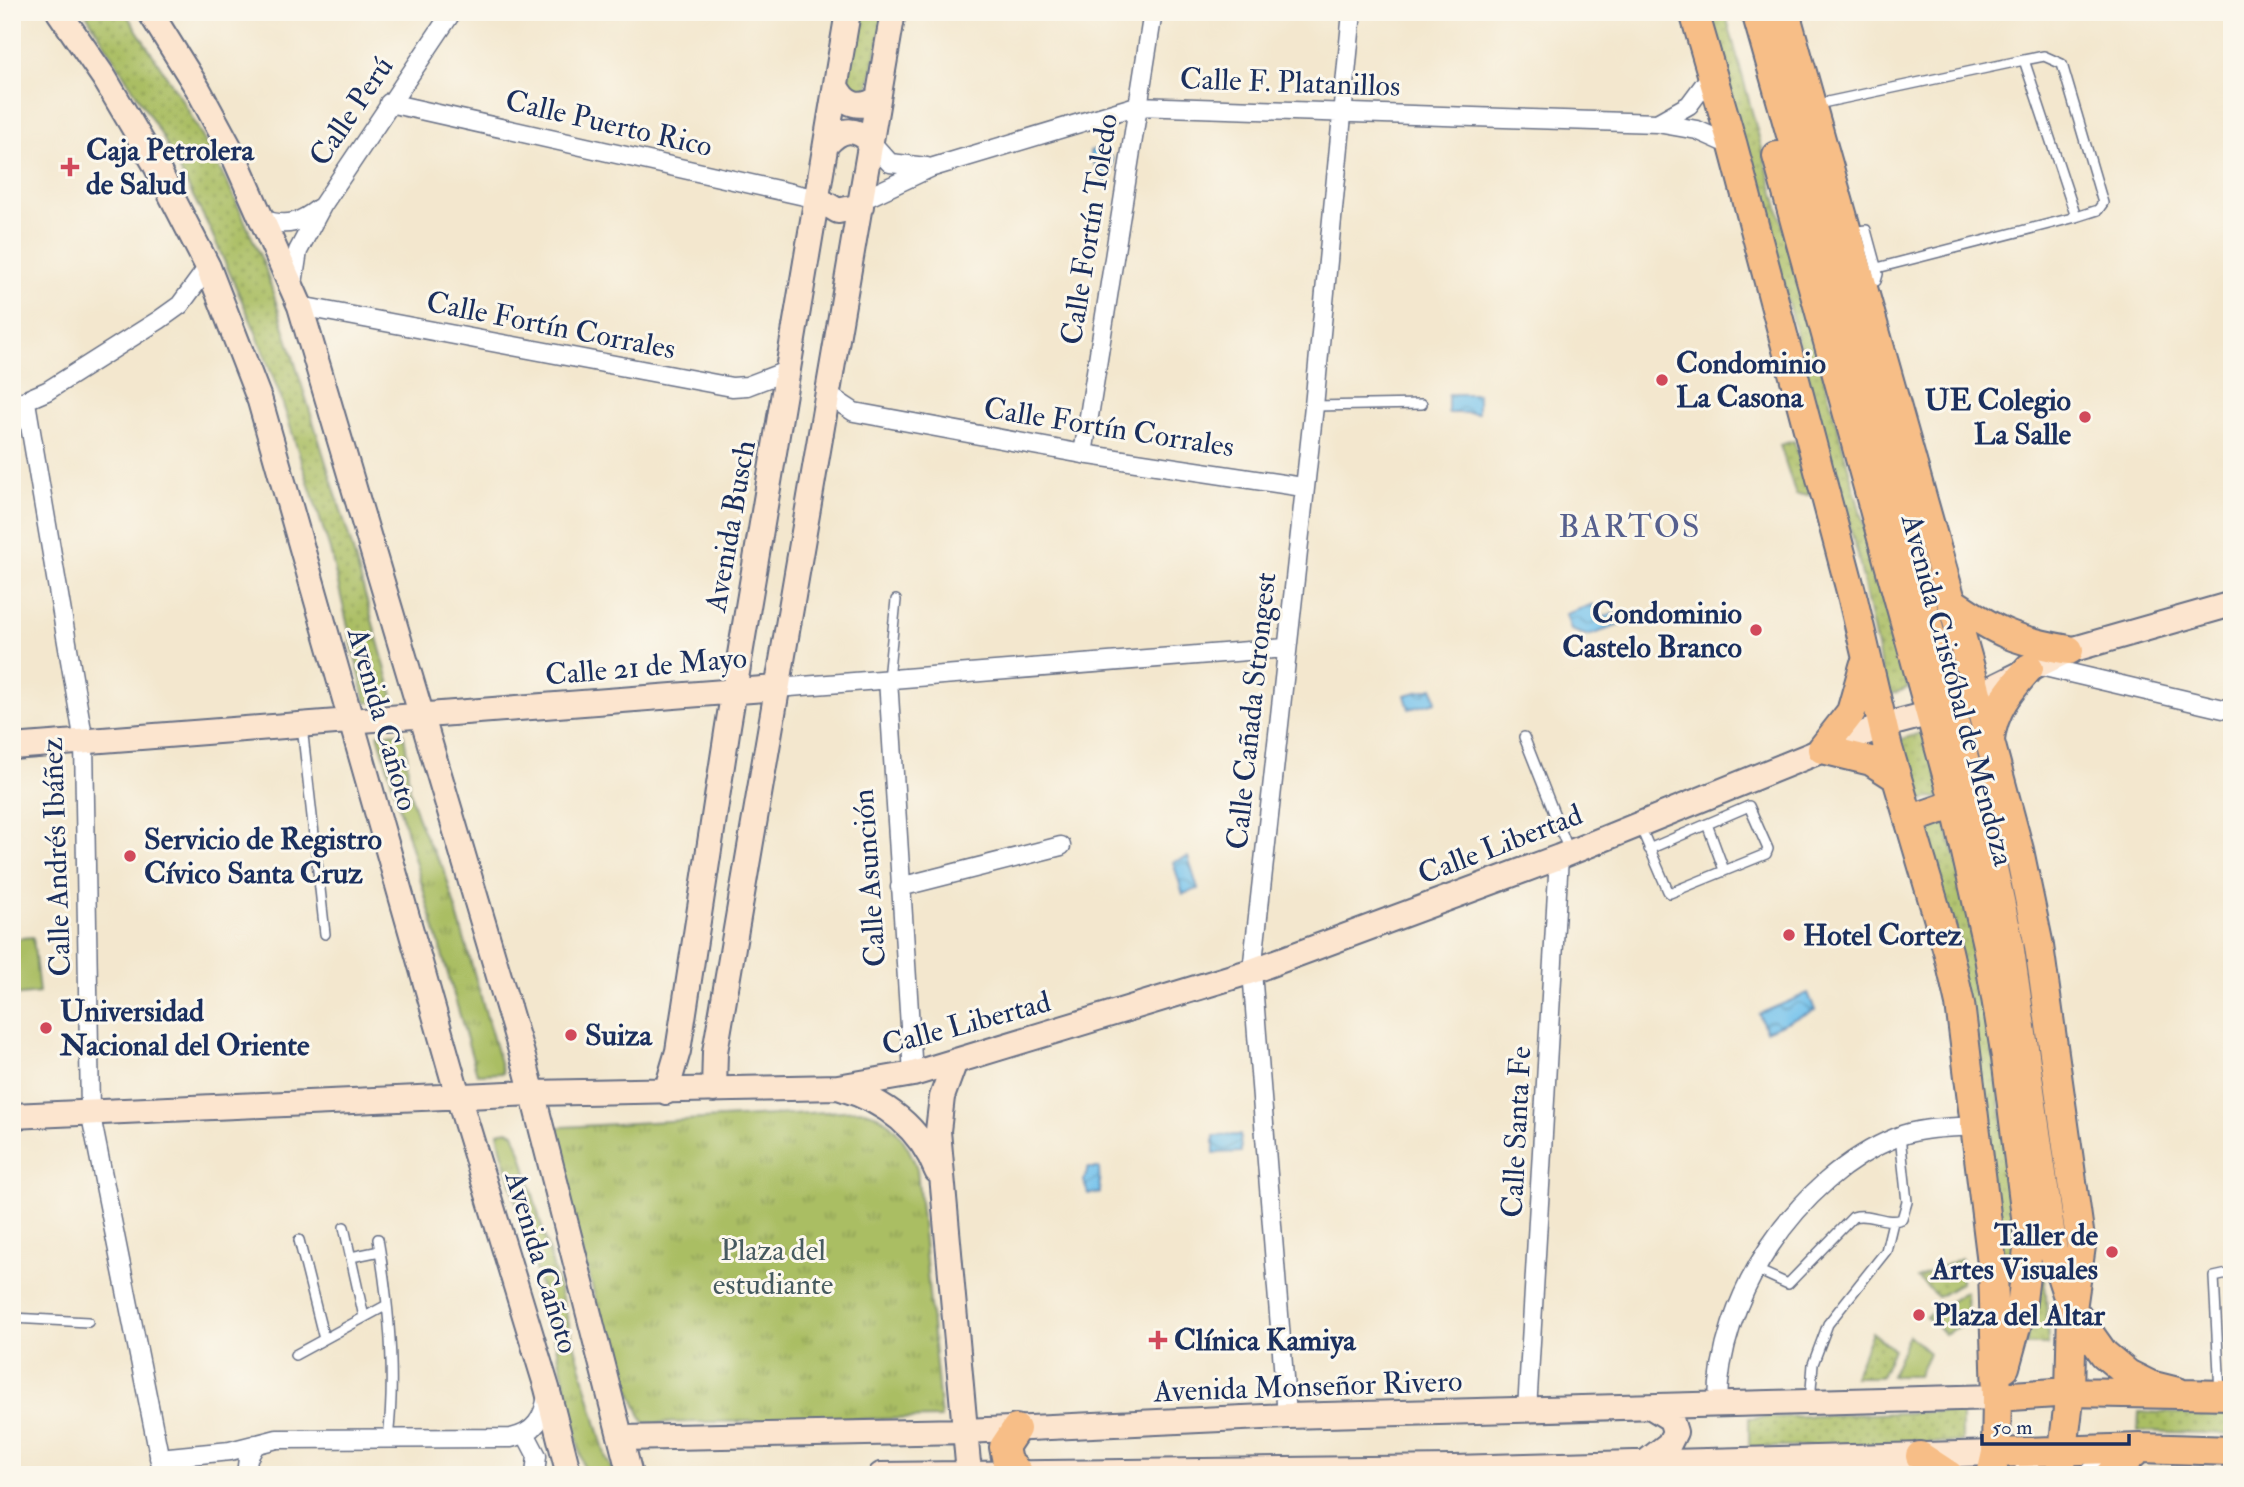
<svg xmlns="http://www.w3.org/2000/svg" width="2244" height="1487" viewBox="0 0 2244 1487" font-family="'IM FELL Double Pica',serif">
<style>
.grass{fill:url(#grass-dots);stroke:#627660;stroke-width:2}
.park{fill:url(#park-tufts);stroke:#627660;stroke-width:2}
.garden{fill:#aabe63;stroke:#627660;stroke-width:2}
.water{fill:url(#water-waves);stroke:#4678a5;stroke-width:2}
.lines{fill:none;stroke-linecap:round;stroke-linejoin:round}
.lane-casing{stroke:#676f85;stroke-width:12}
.street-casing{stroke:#676f85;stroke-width:21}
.secondary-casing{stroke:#676f85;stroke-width:28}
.primary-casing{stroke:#676f85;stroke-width:32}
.lane{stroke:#fff;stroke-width:9}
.street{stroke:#fff;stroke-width:18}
.secondary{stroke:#fce5cf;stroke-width:24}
.primary{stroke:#f7be87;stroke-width:28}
.poi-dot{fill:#d1495b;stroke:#fbf7ec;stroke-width:2.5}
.labels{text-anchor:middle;stroke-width:6;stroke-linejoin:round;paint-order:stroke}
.street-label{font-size:30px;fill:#1b2f5e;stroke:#fbf7ec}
.poi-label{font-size:30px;font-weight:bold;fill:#1b2f5e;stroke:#fbf7ec;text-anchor:start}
.park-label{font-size:30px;fill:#465a60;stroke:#fbf7ec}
.neighbourhood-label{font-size:32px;letter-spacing:2px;fill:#57608e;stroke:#fbf7ec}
</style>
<defs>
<pattern id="grass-dots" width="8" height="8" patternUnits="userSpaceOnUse" patternTransform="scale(1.75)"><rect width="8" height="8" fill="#aabe63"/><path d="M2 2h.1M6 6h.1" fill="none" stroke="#8a9b55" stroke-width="1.8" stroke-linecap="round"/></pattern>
<pattern id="park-tufts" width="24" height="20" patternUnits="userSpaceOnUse" patternTransform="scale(1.75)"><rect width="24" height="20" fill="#aabe63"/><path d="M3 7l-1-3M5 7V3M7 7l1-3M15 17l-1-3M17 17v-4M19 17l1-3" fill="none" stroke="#8a9b55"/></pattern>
<pattern id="water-waves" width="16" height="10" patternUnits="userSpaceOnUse" patternTransform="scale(1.75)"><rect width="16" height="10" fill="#71c1ec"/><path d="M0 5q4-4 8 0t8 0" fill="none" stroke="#5c9dc2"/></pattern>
</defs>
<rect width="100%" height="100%" fill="#fbf7ec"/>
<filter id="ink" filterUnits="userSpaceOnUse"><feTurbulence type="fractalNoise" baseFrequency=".0143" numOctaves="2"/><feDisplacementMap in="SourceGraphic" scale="14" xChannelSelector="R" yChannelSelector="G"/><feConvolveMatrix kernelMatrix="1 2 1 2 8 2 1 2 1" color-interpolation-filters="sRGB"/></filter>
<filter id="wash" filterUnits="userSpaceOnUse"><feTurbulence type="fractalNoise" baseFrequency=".00686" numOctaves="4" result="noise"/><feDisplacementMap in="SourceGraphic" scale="28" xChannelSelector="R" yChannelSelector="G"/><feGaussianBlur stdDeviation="1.57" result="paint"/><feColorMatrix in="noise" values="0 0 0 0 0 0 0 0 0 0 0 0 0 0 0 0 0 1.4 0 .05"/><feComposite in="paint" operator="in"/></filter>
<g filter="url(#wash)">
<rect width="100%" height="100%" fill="#f3e7ce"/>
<path class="grass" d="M85 12H125L184 103 232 192 265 267 348 533 394 699 366 703 330 550 281 398 255 330 210 229 162 136Z
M859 12H885L868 91 858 93 848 79Z
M1707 12H1725L1908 688 1887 696 1858 556Z
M1794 441 1810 495H1796L1780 445Z
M1925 731 1943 797 1924 799 1917 807 1897 741Z
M1945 821 1975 926 2021 1251 2012 1294 2007 1295 1927 834V828Z
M2040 1257 2046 1293 2048 1345H2026Z
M1961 1258V1283L1938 1297 1917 1278Z
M1872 1332 1893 1349 1881 1377H1854Z
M1962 1411V1442L1749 1448V1418Z
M2139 1412 2232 1415V1434L2138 1431Z"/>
<path class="park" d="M403 733C408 749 407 761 408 777 411 808 426 843 444 869L503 1073 477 1074 378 734Z
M860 1110C890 1114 908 1142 917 1169L941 1418 644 1423 607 1338 546 1128Z
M508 1130 514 1133 522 1155 606 1458 615 1475H585L552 1327 501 1148 498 1132Z"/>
<path class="garden" d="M33 937 39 993 12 996V939Z
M1966 1291 1967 1322 1945 1334 1926 1317Z
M1909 1335 1929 1353 1918 1376H1891Z"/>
<path class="water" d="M1101 148 1113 159 1110 184 1103 181C1099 171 1091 161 1090 151Z
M1448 394H1478V413H1448Z
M1593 604 1598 619 1616 613 1620 625 1588 636 1571 630 1566 614Z
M1433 688 1436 702 1409 709 1405 695Z
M1188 857 1198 889 1183 894 1173 862Z
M1808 993 1815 1010 1766 1031 1759 1014Z
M1240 1135 1241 1152 1214 1153V1136Z
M1088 1168H1099L1100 1193 1088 1194 1084 1181Z"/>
</g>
<g filter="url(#ink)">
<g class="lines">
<defs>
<path id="lane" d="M2024 60 2044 56 2062 64 2103 203 2098 210 2076 217
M1813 105 2024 60 2076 217 1877 268
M1849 232 1866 230 1878 274 1876 281 1867 284
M1314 406 1422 404
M888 679 896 600
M302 726 325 934
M1524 737 1569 851
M1707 824 1724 870
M1640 826 1668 891 1670 893 1766 854 1768 849 1749 806 1649 849
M344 1227 364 1317
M378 1239C389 1304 396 1373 388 1438
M299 1240 324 1339
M351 1257 380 1251
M1755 1269 1788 1284 1853 1217C1870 1212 1886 1225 1902 1219L1907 1202 1900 1136
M12 1318 88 1322
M295 1355 387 1305
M2220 1393 2214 1277 2232 1273
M1810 1402 1813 1364 1828 1324 1886 1251 1893 1222"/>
<path id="street" d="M389 103 818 199
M1657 123 1689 105 1712 74
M871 142 890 163 927 167
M862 200 930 168 1136 106 1657 123 1697 130 1733 146
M264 220C288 227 300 223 319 208
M293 284 298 251 322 206 452 12
M300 306 732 387 747 386 789 370
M828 395 854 412 1083 454 1303 487
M26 402 84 742 90 1111 163 1475
M12 406 47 391 159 320 180 305 208 267
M1083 454 1153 12
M2036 665 2232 711
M888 679 913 1074
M777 688 1286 648
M900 887 1061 846
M1718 1406C1717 1299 1797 1177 1897 1137 1921 1127 1951 1128 1976 1126
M1527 1411 1559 857
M1287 1416 1252 971 1314 406 1352 12
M526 1435 537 1456 535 1475
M159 1458 230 1451 277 1439 511 1438C535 1433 544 1418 547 1395
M246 1475 248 1458 256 1444
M2024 1475V1470H2031
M2091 1475V1471H2106"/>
<path id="secondary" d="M59 12 105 79 155 164 208 267 260 401 458 1096 547 1388 569 1475
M150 12 198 89 233 154 300 306 525 1064 630 1475
M836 86C845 106 861 110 878 98
M827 144C842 128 855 127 871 142
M818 199 838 211 861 206
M2053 655 2232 604
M12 747 777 688
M954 1064 942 1097 938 1131 969 1474
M841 1088C885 1101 920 1128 937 1171
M714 1090 715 1052 893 12
M666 1092 678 1051 728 726 848 12
M12 1116 532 1093 838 1087 913 1074 1252 971 1559 857 1882 726 1951 708 2069 650
M621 1438 965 1431 1287 1416 1997 1397
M1646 1462 1669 1444 1675 1432 1671 1419 1653 1408
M881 1475 1454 1468 1996 1453"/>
<path id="primary" d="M1694 12 1733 146 1853 599 1888 748 1948 951 1960 1004 1993 1271 1997 1397 1996 1453 1991 1475
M1756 12 1879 444 1990 854 2009 943 2053 1251 2072 1309 2104 1354 2128 1374 2150 1385 2178 1392
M1785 12 1968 660 2019 850 2039 946 2081 1246 2072 1309 2070 1392 2060 1475
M1777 156 1955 804 1987 945 2006 1057 2029 1241 2021 1309 2005 1367
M1951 601C1998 633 2013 640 2069 650
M1990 740C1993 710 2009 691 2029 668
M1822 749 1851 712 1864 666
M1822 749 1871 761 1896 777
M1909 820 1955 804
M1997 1397 2070 1392 2232 1395
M1016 1429 1004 1447 1007 1462 1018 1472
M1996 1453 2140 1448 2232 1451
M1920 1456 1949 1475
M2109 1475 2140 1448"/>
</defs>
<use href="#lane" class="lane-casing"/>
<use href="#street" class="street-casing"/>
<use href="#secondary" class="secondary-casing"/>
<use href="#primary" class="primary-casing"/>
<use href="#lane" class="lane"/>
<use href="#street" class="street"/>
<use href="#secondary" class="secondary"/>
<use href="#primary" class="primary"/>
</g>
</g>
<g class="poi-dot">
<path d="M66.5 156.5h7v7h7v7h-7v7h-7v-7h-7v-7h7z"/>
<circle cx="1662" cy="380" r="7"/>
<circle cx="2085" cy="417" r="7"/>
<circle cx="1756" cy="630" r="7"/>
<circle cx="130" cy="856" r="7"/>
<circle cx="1789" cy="935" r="7"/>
<circle cx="46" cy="1028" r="7"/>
<circle cx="571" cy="1035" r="7"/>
<circle cx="2112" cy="1252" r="7"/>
<circle cx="1919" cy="1315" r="7"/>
<path d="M1154.5 1329.5h7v7h7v7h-7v7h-7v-7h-7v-7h7z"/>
</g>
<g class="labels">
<g class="street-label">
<text transform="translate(1290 82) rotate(2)" y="10">Calle F. Platanillos</text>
<text transform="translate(351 111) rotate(-56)" y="10">Calle Perú</text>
<text transform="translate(609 123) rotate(13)" y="10">Calle Puerto Rico</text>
<text transform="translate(1089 229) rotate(-81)" y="10">Calle Fortín Toledo</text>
<text transform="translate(551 325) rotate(11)" y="10">Calle Fortín Corrales</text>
<text transform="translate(1109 427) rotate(9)" y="10">Calle Fortín Corrales</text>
<text transform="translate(730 526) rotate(-80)" y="10">Avenida Busch</text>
<text transform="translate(646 666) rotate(-5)" y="10">Calle 21 de Mayo</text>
<text transform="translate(1958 690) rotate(75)" y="10">Avenida Cristóbal de Mendoza</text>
<text transform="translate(1251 711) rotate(-84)" y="10">Calle Cañada Strongest</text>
<text transform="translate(383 719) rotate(74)" y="10">Avenida Cañoto</text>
<text transform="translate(1500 844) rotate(-21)" y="10">Calle Libertad</text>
<text transform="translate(56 857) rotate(-92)" y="10">Calle Andrés Ibáñez</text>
<text transform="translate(869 878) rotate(-94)" y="10">Calle Asunción</text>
<text transform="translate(966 1023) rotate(-15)" y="10">Calle Libertad</text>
<text transform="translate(1516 1132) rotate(-87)" y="10">Calle Santa Fe</text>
<text transform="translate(542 1262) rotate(73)" y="10">Avenida Cañoto</text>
<text transform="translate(1308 1386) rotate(-2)" y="10">Avenida Monseñor Rivero</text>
</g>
<g class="poi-label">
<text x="86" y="160">Caja Petrolera<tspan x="86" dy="34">de Salud</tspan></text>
<text x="1676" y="373">Condominio<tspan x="1676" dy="34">La Casona</tspan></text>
<text x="2071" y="410" text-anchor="end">UE Colegio<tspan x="2071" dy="34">La Salle</tspan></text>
<text x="1742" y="623" text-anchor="end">Condominio<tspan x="1742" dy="34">Castelo Branco</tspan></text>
<text x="144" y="849">Servicio de Registro<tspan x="144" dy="34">Cívico Santa Cruz</tspan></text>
<text x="1803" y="945">Hotel Cortez</text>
<text x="60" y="1021">Universidad<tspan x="60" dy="34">Nacional del Oriente</tspan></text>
<text x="585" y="1045">Suiza</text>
<text x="2098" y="1245" text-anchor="end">Taller de<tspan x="2098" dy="34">Artes Visuales</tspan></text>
<text x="1933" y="1325">Plaza del Altar</text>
<text x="1174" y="1350">Clínica Kamiya</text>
</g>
<g class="park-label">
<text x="773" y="1260">Plaza del<tspan x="773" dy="34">estudiante</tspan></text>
</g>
<g class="neighbourhood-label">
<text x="1630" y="537">BARTOS</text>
</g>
</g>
<rect width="2244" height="1487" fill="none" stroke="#fbf7ec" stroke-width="42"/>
<path d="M1982 1434v10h147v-10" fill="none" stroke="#1b2f5e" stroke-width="3.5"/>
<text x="1992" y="1434" font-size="21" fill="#1b2f5e" stroke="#fbf7ec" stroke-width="5" paint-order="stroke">50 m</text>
</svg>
